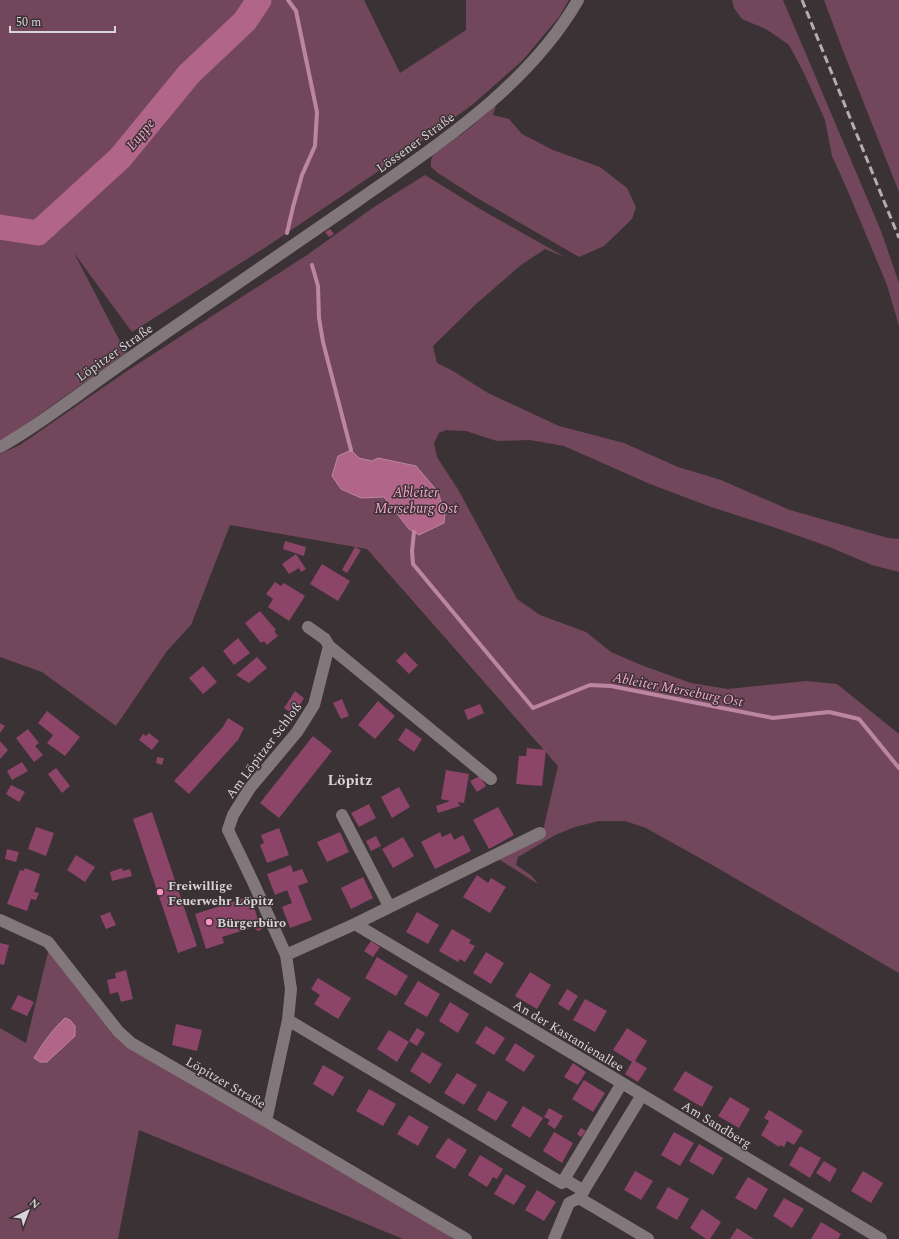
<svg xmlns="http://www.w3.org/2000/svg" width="899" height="1239" viewBox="0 0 899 1239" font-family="Spectral,serif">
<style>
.green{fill:#73475b}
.water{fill:#b06589;stroke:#bd86a0}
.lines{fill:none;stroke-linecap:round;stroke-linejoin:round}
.stream{stroke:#bd86a0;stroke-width:4}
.river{stroke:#b06589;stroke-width:25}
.building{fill:#8c4468}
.minor{stroke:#82787c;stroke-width:12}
.rail{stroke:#b4adb0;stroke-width:3;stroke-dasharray:8 4;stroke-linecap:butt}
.poi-dot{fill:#fc8fc3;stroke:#3b3235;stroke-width:1.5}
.labels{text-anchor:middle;stroke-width:3;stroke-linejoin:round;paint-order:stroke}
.street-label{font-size:13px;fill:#dad4d7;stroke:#3b3235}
.poi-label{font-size:13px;font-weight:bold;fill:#dad4d7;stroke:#3b3235;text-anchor:start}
.water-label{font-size:14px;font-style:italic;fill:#f9a5cc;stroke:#3b3235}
.quarter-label{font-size:15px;font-weight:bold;fill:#dad4d7;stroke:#3b3235}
</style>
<rect width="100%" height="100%" fill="#3b3235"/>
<path class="green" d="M0 0H364L400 73 466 30V0H569L559 17 522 61 472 105 398 158 266 247 132 332 74 253 126 353 9 436 0 440Z
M732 0H783L881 231 899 283V326L887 285 847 189 832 156 825 120 804 73 789 45 766 29 742 19 734 8Z
M824 0H899V192L842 48Z
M496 105 493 115 509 119 522 134 553 150 600 167 627 188 636 207 632 219 604 246 579 257 477 198 438 173 431 167V161L433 155 470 128Z
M425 175 480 209 565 257 545 249 521 265 476 304 433 346 437 363 453 371 488 393 559 426 624 443 678 467 721 480 790 510 888 538 899 539V572L872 565 827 546 776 528 711 507 650 484 564 446 530 440 497 441 466 431 446 430 439 433 434 443 437 457 459 491 517 599 540 615 586 632 611 652 641 665 691 683 728 689 807 681 837 684 899 734V973L714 866 646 828 625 821H599L575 827 555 835 518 857 516 865 531 875 538 884 497 858 542 835 558 766 367 549 230 525 191 625 167 651 116 726 42 672 0 657V454L20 445 127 371 307 255 374 207Z
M50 944 118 1031 436 1225 453 1239H403L139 1130 118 1239H0V1028L26 1043Z"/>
<path class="water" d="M351 450 359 458 372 461 378 458 416 466 438 492 445 514 444 523 419 535 409 529 384 497 361 498 341 489 332 476 338 456Z
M65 1018 70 1020 75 1026V1036L47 1062H40L34 1058C43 1043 52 1030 65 1018Z"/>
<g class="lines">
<path class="stream" d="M287 233 293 207 302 175 315 146 317 112 296 11 288 0
M312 265 318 286 319 318 323 342 351 450
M414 532 412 551 413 564 533 708 590 685 611 686 773 718 829 712 859 719 899 768"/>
<path class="river" d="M0 227 38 233 120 158 189 74 245 21 259 0"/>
</g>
<path class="building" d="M330 229 334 234 329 237 325 232Z
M285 541 306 547 304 556 283 549Z
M355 547 361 550 347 573 342 570Z
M296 554 306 569 301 572 299 568 289 574 282 564Z
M322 564 350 581 338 601 310 584Z
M275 582 281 586 284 583 305 596 289 621 268 607 273 599 266 594Z
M260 611 276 630 274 631 278 636 267 645 264 641 261 643 245 623Z
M238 638 250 653 234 665 223 651Z
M405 652 418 665 409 674 396 661Z
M257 657 267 668 249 683 236 675Z
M203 666 217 682 203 694 189 678Z
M295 691 304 698 294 715 284 708Z
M342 699 349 716 341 719 333 703Z
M378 701 395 716 375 739 358 725Z
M480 704 484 713 468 720 464 710Z
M47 711 80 737 65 756 47 743 53 735 38 723Z
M228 718 244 728 238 740 189 794 174 781 223 727Z
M0 723 5 726 0 733Z
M406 728 422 739 414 752 398 740Z
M28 729 39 743 35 746 43 755 34 762 16 738Z
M149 733 159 741 152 750 139 740 143 734 146 736Z
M313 736 332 751 279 818 260 803Z
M0 741 8 750 0 759Z
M527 748 546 750 542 786 516 784 519 756H526Z
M157 757 164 758 162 765 156 763Z
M22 762 28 771 12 780 7 771Z
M56 768 70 786 62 793 48 774Z
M446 770 469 774 464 803 458 802 460 806 438 813 436 806 450 801 441 799Z
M480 776 486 786 477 792 470 781Z
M11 785 25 792 19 802 6 794Z
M399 787 410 807 392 818 381 797Z
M369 804 376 818 359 827 351 813Z
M498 807 514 835 489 849 473 820Z
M152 812 197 946 178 953 133 819Z
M36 827 54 833 46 856 28 849Z
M279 828 289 855 267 863 260 845 264 843 261 835Z
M340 832 349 852 327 862 317 842Z
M440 832 442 837 451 833 454 840 463 835 471 851 435 869 421 842Z
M376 836 381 846 371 851 366 841Z
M403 837 414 856 393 868 382 849Z
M7 849 19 852 16 862 5 859Z
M76 855 95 867 85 882 67 870Z
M291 865 293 872 302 869 308 882 298 886 312 920 290 928 282 907 292 903 287 890 275 895 267 874Z
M25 868 40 874 34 892 39 893 36 900 31 899 27 911 7 904 20 870 23 871Z
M122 868 123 871 130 869 132 876 112 881 110 872Z
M477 875 488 883 491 878 506 887 490 913 463 897Z
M363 877 373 898 351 909 341 888Z
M251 896 258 920 263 921 264 926 262 929 258 931 255 929 254 927 222 937 224 943 206 949 195 914Z
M110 912 116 925 106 929 100 916Z
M417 912 439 925 428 944 406 932Z
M452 929 471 940 469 943 475 946 465 962 460 959 458 962 439 951Z
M371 941 380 947 373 957 364 951Z
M0 943 9 945 4 965 0 964Z
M486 952 504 963 491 984 473 973Z
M377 957 408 976 396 996 365 978Z
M126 970 133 999 121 1002 118 992 110 994 107 980 116 978 115 973Z
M530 972 551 985 537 1009 515 996Z
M318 978 351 998 338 1019 314 1004 320 995 311 989Z
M418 981 440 994 427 1017 404 1004Z
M567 989 578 996 569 1011 558 1004Z
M18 995 34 1002 27 1016 11 1009Z
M585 999 607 1011 595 1032 573 1020Z
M450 1002 469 1014 458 1033 439 1021Z
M176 1024 202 1030 197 1051 172 1045Z
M486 1026 505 1038 494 1055 475 1043Z
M417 1028 425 1033 417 1046 409 1041Z
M627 1028 647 1041 635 1061 647 1068 638 1082 625 1074 632 1062 613 1050Z
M389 1030 409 1042 397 1062 377 1049Z
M515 1043 535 1056 524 1072 505 1060Z
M422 1052 442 1064 430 1084 410 1071Z
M573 1063 586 1072 578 1085 564 1077Z
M323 1065 344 1077 333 1096 313 1084Z
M685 1071 713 1087 702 1107 673 1090Z
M457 1073 477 1085 464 1105 444 1093Z
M584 1080 605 1093 593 1112 572 1099Z
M369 1089 396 1104 383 1126 356 1111Z
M488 1091 508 1102 496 1121 477 1110Z
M730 1097 750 1109 739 1128 718 1116Z
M523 1106 543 1118 530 1138 511 1126Z
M549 1108 563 1116 555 1129 547 1124 550 1120 544 1117Z
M769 1110 803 1131 794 1145 787 1141 784 1147 780 1145 779 1147 761 1135 769 1121 764 1118Z
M409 1115 429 1127 418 1146 397 1134Z
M581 1128 586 1131 581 1137 577 1134Z
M554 1132 573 1143 562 1163 543 1151Z
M674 1132 694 1143 680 1166 661 1155Z
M448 1138 467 1150 455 1169 435 1157Z
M699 1144 723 1158 713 1175 689 1161Z
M800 1146 821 1158 810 1178 789 1165Z
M480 1155 503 1169 497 1179 493 1177 487 1187 468 1175Z
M824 1161 837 1169 830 1182 816 1173Z
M635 1171 653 1181 641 1200 624 1190Z
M863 1171 883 1183 871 1203 851 1191Z
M506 1174 526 1186 514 1205 494 1194Z
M748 1177 768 1189 756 1210 735 1198Z
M668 1187 689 1199 677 1220 656 1208Z
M537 1190 556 1202 544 1221 525 1210Z
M784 1198 804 1209 792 1228 773 1216Z
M702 1209 721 1222 710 1239H706L690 1228Z
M821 1222 841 1234 838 1239H811Z
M737 1228 754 1239H730Z"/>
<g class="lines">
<path class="minor" d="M0 447C26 433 50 415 74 398 104 376 134 355 164 334 228 290 292 246 356 202 437 145 528 87 578 0
M308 627 325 639 329 646
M342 815 389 906
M0 920 48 942 118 1031 131 1043 266 1121 466 1239
M286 955 355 924 540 833
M288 1020 562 1183 622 1083 355 924
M622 1083 642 1095
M266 1121 288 1020 291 989 286 955 254 884 228 830 233 815 250 788 297 732 314 705 329 646 491 779
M564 1179 584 1191
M579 1198 648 1239
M554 1239 569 1203 579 1198 642 1095 881 1239"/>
<path class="rail" d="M802 0 899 238"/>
</g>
<g class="poi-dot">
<circle cx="160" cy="892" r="4"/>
<circle cx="209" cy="922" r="4"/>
</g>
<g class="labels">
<g class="street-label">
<text transform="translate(415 142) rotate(-36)" y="5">Lössener Straße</text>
<text transform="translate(114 352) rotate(-35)" y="5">Löpitzer Straße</text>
<text transform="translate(263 750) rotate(-53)" y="5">Am Löpitzer Schloß</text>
<text transform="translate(569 1035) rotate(31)" y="5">An der Kastanienallee</text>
<text transform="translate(226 1082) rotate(30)" y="5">Löpitzer Straße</text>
<text transform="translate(717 1124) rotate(31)" y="5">Am Sandberg</text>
</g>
<g class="poi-label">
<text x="168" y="890">Freiwillige<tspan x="168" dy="15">Feuerwehr Löpitz</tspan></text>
<text x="217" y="927">Bürgerbüro</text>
</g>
<g class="water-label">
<text transform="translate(140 134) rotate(-51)" y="5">Luppe</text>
<text x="416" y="497">Ableiter<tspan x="416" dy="16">Merseburg Ost</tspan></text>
<text transform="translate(678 689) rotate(11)" y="5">Ableiter Merseburg Ost</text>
</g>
<g class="quarter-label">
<text x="350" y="785">Löpitz</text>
</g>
</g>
<g transform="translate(28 1211) rotate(42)" stroke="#3b3235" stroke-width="3" paint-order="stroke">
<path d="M0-3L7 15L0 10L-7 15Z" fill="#dad4d7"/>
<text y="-6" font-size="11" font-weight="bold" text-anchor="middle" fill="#dad4d7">N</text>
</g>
<path d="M10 26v6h105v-6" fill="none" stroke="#dad4d7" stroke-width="2"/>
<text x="16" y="26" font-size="12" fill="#dad4d7" stroke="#3b3235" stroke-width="3" paint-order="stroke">50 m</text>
</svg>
